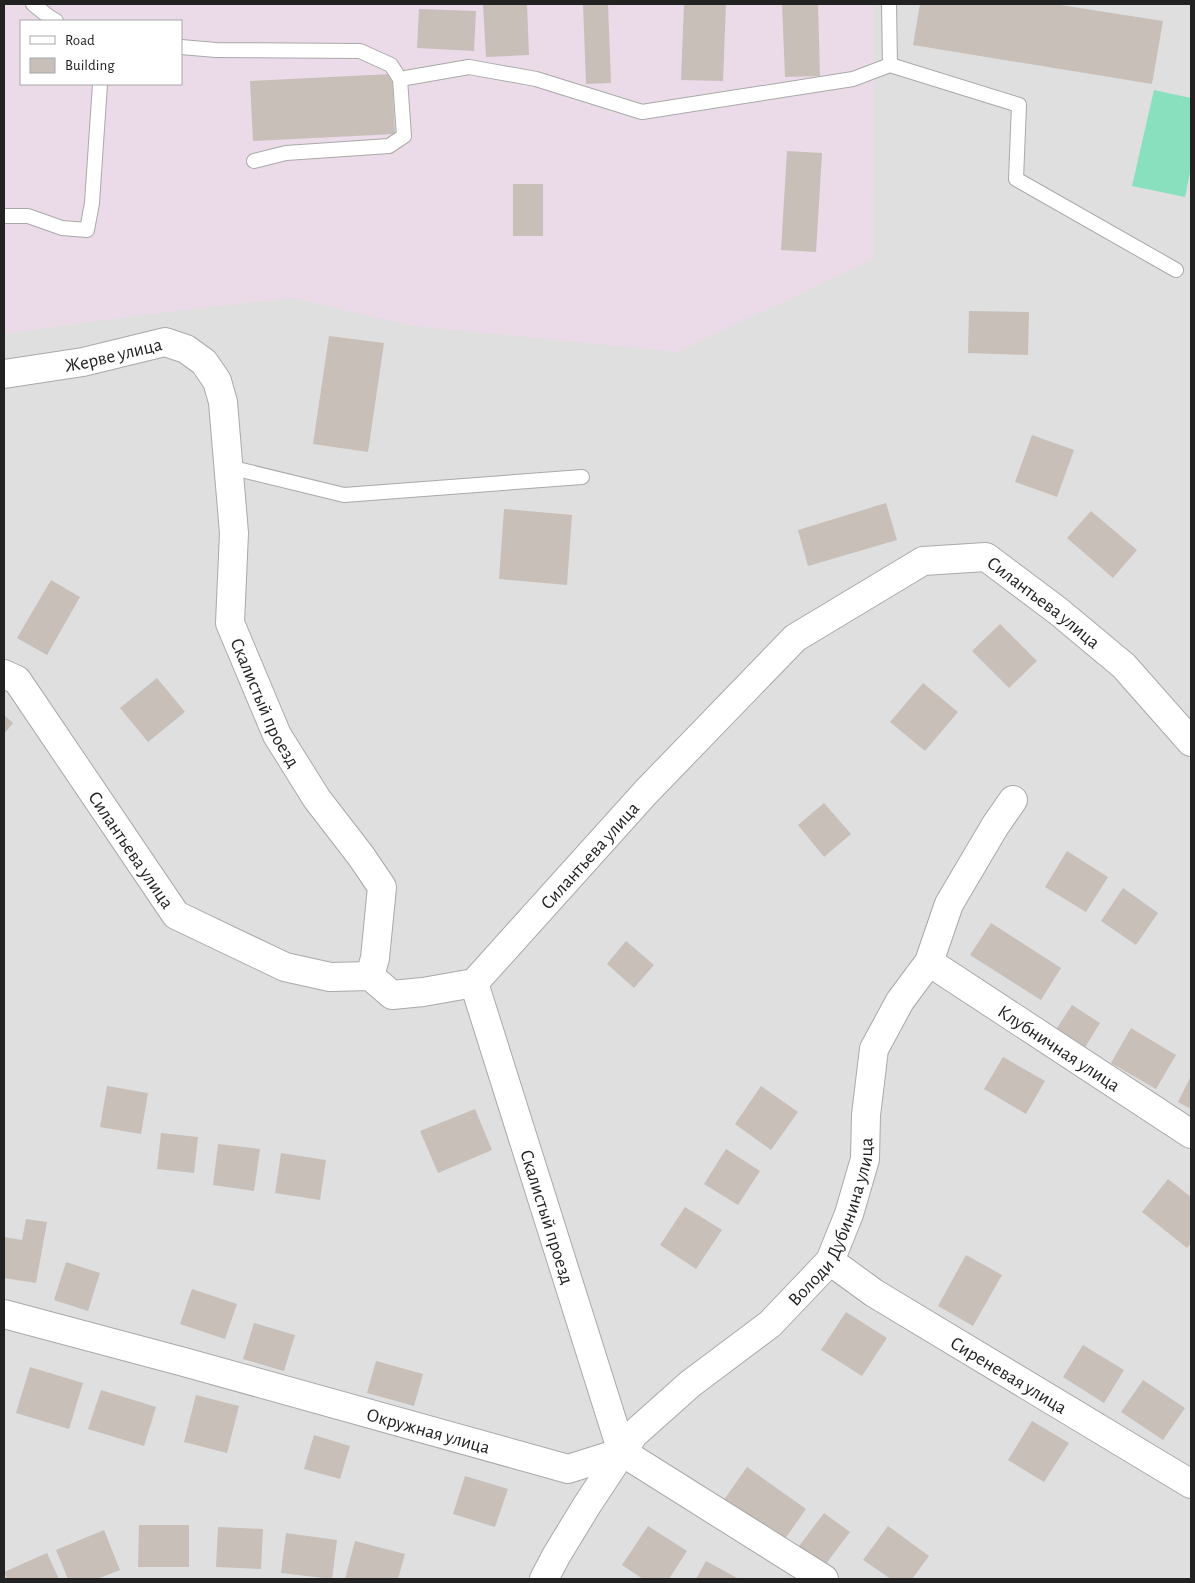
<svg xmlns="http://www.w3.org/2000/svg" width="1195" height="1583" viewBox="0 0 1195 1583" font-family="'Alegreya Sans',sans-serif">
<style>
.residential{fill:#e0dfdf;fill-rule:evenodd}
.industrial{fill:#ebdbe8;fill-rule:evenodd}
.pitch{fill:#88e0be}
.building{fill:#c7bfb8}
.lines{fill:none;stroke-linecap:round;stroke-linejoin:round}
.lane-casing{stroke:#a9a9a9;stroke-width:16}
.street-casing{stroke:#a9a9a9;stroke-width:30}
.lane{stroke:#fff;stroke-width:14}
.street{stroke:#fff;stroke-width:28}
.labels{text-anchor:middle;stroke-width:4;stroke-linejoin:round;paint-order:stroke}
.street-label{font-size:19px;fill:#222;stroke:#fff}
</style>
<rect width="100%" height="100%" fill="#f2efe9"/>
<path class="residential" d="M4 4H1191V1579H4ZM21 21H181V84H21Z"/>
<path class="industrial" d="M4 4H874L873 259 678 352 413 326 292 298 149 314 4 334ZM21 21H181V84H21Z"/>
<path class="pitch" d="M1154 90 1191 98V168L1185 197 1132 186Z"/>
<path class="building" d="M483 4H527L529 55 486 57Z
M583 4H608L611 83 586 84Z
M684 4H726L723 81 681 80Z
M782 4H818L820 76 785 77Z
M920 4H1054L1163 21 1152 84 913 45Z
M419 9 476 11 474 51 417 48Z
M392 74 395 134 253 141 250 81Z
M787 151 822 153 816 252 781 250Z
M513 184H543V236H513Z
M969 311 1029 312 1028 355 968 353Z
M329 336 384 343 368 452 313 444Z
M1032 435 1074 450 1057 497 1015 482Z
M886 503 897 540 808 566 798 530Z
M504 509 572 515 567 585 499 579Z
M1091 511 1137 550 1113 578 1067 538Z
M51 580 80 597 47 655 17 638Z
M1000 624 1037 661 1009 688 972 651Z
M157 678 185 712 148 742 120 708Z
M923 683 958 712 925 751 890 722Z
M4 715 13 723 4 734Z
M824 803 851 834 824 857 798 825Z
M1067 851 1108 877 1086 912 1045 887Z
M1123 888 1158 913 1136 945 1101 921Z
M991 923 1061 968 1041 1000 970 955Z
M626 941 654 965 634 988 607 964Z
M1072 1005 1100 1023 1084 1049 1055 1031Z
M1131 1028 1176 1055 1156 1089 1111 1063Z
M1003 1057 1045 1081 1026 1114 984 1089Z
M1191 1076V1109L1178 1102Z
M107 1086 148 1093 141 1134 100 1127Z
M761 1086 798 1112 771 1150 735 1124Z
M475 1109 492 1150 438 1173 420 1131Z
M161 1133 198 1137 194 1173 157 1169Z
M218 1144 260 1149 254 1191 213 1185Z
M726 1149 760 1171 738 1205 704 1184Z
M281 1153 326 1160 320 1200 275 1193Z
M1168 1179 1191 1197V1243L1187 1248 1142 1212Z
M685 1207 722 1230 696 1269 660 1245Z
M26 1219 47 1222 36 1283 4 1278V1237L22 1240Z
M966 1255 1002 1275 973 1326 938 1306Z
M66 1262 100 1273 88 1311 54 1300Z
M192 1289 237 1304 225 1339 180 1324Z
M846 1312 887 1338 862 1376 821 1350Z
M254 1323 295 1335 284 1371 243 1359Z
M1083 1345 1124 1370 1104 1403 1063 1377Z
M376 1361 423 1374 414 1406 367 1393Z
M30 1367 83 1383 69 1429 16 1413Z
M1143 1380 1185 1408 1163 1440 1121 1412Z
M101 1390 156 1407 144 1446 88 1429Z
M196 1395 239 1406 227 1453 184 1442Z
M1032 1421 1069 1443 1044 1482 1008 1460Z
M314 1435 350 1446 340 1479 304 1469Z
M747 1467 806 1509 780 1546 721 1504Z
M465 1476 508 1489 495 1527 453 1514Z
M824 1513 850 1532 822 1569 796 1550Z
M139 1525H189V1567H138Z
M648 1526 687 1551 669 1579H643L622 1565Z
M888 1526 929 1556 912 1579H891L863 1560Z
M218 1527 263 1529 261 1569 216 1567Z
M104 1530 120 1570 97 1579H68L56 1550Z
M286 1533 337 1540 332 1579 281 1573Z
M355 1541 405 1554 398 1579H345Z
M47 1553 59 1579H7L4 1572Z
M706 1561 739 1579H696Z"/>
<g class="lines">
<defs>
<path id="lane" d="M33 4 48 16 56 21
M889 4 890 65 1019 105 1016 179 1176 270
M181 47 216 50 360 51 391 65 400 79 404 136 389 146 286 153 254 161
M400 79 469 67 536 79 642 112 853 79 890 65
M4 216H28L62 228 87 230 92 203 100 84
M229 467 344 495 582 477"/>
<g id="street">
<path id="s1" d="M4 374 83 362 165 342 186 349 204 362 217 381 223 402 234 533 230 623 277 735 317 799 361 856 382 887 375 958 370 976"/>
<path id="s2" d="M4 674 17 680 176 915 285 967 330 977 370 976 392 995 423 992 474 983 646 792 795 638 923 561 986 557 1058 611 1124 666 1191 742"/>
<path id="s3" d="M929 962 1191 1134"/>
<path id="s4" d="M474 983 622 1452"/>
<path id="s5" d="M830 1261 874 1293 1191 1484"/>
<path id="s6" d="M4 1314 184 1362 568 1469 622 1452 824 1579"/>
<path id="s7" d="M544 1579 556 1556 587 1505 634 1434 690 1384 770 1324 830 1261 849 1214 865 1159 866 1115 874 1049 900 1001 929 962 949 904 995 826 1013 800"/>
</g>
</defs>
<use href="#lane" class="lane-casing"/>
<use href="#street" class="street-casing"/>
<use href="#lane" class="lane"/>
<use href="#street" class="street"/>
</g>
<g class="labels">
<g class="street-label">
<text dy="7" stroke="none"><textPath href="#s1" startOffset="111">Жерве улица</textPath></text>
<text dy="7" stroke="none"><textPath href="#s2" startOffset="1374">Силантьева улица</textPath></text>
<text dy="7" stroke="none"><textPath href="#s1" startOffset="562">Скалистый проезд</textPath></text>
<text dy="7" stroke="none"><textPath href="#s2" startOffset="219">Силантьева улица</textPath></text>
<text dy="7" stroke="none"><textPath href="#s2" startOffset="789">Силантьева улица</textPath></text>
<text dy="7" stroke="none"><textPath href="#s3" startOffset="156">Клубничная улица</textPath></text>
<text dy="7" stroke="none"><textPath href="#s4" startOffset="245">Скалистый проезд</textPath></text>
<text dy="7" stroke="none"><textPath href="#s7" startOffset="469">Володи Дубинина улица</textPath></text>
<text dy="7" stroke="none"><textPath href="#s5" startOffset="212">Сиреневая улица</textPath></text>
<text dy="7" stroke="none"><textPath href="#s6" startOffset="440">Окружная улица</textPath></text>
</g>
</g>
<rect width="1195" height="1583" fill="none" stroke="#222222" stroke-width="10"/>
<rect x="20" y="20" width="162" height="65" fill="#ffffff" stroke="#a7a7a7"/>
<rect x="30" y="36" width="25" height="8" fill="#ffffff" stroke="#a7a7a7"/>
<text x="65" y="45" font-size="15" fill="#222222">Road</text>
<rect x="30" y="58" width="25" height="15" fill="#c7bfb8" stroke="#a7a7a7"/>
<text x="65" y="70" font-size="15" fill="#222222">Building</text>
</svg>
